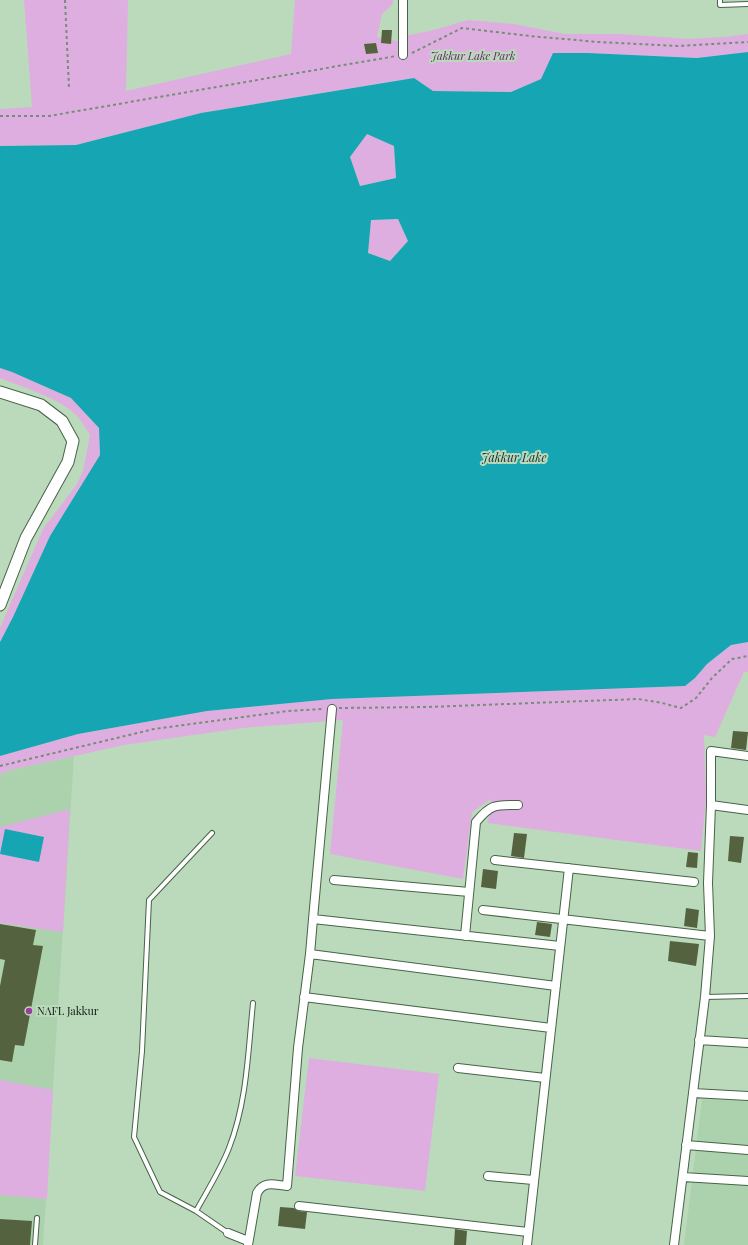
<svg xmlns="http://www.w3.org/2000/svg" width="748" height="1245" viewBox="0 0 748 1245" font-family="'Playfair Display',serif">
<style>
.built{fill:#acd2ad}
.green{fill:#dfaee0}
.water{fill:#15a5b3;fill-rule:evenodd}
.building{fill:#546240}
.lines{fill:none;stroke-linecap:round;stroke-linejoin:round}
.lane-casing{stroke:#476348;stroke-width:6}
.street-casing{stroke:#476348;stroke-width:10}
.secondary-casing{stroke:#476348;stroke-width:13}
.path{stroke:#768e77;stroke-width:2;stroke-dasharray:3 3;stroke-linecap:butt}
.lane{stroke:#fff;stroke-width:4}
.street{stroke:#fff;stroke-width:8}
.secondary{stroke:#fff;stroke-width:11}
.poi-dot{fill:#9d3ba2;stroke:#badabb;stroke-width:1.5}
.labels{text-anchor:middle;stroke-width:4;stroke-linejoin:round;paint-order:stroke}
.park-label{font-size:11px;font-style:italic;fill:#651e69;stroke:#badabb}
.poi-label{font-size:11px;fill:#121e12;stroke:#badabb;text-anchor:start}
.water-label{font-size:12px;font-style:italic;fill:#182d30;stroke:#badabb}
</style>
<rect width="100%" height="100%" fill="#badabb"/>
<path class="built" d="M74 756 43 1245H0V775L6 771Z
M702 1099 748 1101V1245H684Z"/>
<path class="green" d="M24 0H128L126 91 291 54 295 0H393V4L382 14 377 37 396 41 409 35 434 30 468 20 514 24 565 34H621L688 39 726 37 748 34V52L697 58 588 53H553L541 79 511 92 433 91 414 78 201 113 76 145 0 146V109L32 107Z
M367 133 394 146 396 178 360 186 350 157Z
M398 219 408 241 390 261 368 253 371 220Z
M0 368 12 372 71 398 99 428 100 455 50 536 13 617 0 642V628L43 529 77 484 83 471 90 435C86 429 82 422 78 417 62 399 22 387 0 378Z
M748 642V672H744L715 737 704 735 706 799 701 851 488 823 491 799 472 812 463 879 330 854 343 720 243 728 124 745 6 771 0 775V756L78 734 207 711 332 699 685 686 695 678 707 664 731 645Z
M70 809 63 932 0 923V827Z
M309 1058 439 1074 425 1191 295 1176Z
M0 1080 53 1090 47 1199 0 1195Z"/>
<path class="water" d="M748 52V642L731 645 707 664 695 678 685 686 332 699 207 711 78 734 0 756V642L13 617 50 536 100 455 99 428 71 398 12 372 0 368V146L76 145 201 113 414 78 433 91 511 92 541 79 553 53H588L697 58ZM367 134 394 146 396 178 360 186 350 157ZM398 219 408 241 390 261 368 253 371 220Z
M5 829 44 837 39 862 0 854Z"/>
<path class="building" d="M382 30H392L391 44 381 43Z
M376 43 378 53 366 54 364 44Z
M733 731 748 732 746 750 731 748Z
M514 833 527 834 524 858 511 856Z
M730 836 744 837 741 863 728 861Z
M688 852 698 853 697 868 686 867Z
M483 869 498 871 496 889 481 887Z
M686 908 699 910 697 928 684 926Z
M537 922 552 924 550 937 535 935Z
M0 924 36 930 33 945 43 946 24 1046 15 1045 12 1062 0 1060V986L5 960 0 959Z
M670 941 699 944 696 966 668 961Z
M280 1207 294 1208 298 1211 307 1212 305 1229 278 1226Z
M0 1219 32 1221 30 1245H0Z
M455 1229 467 1231 466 1245H454Z"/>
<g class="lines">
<defs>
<path id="lane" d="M720 0V5L748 4
M212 833 149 900 142 1051 134 1137 160 1192 196 1211 228 1233
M705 997 748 996
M196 1211C207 1191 221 1169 229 1148 247 1102 248 1052 253 1003
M35 1245 37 1218"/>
<path id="street" d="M403 0V55
M711 805 748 810
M495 860 694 882
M334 880 469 892
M483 910 710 936
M313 919 332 709
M465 936 476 822C491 804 495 805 518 805
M310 954 556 986
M304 997 551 1028
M699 1040 748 1043
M458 1068 545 1078
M693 1093 748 1096
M686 1145 748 1150
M488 1176 533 1180
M683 1177 748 1181
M299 1206 528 1232
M228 1233 248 1241
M248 1245 257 1193C264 1180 275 1185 287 1186L298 1048 310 954 313 919 560 946
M527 1245 569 868
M674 1245 705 997 710 936 708 883 711 805V751L748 756"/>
<path id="secondary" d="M0 392 41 405 62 421 73 441 68 462 26 538 0 605"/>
</defs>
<use href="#lane" class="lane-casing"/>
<use href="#street" class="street-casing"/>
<use href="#secondary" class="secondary-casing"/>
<path class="path" d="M65 0 69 88
M412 53 462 28 530 36 598 42 678 46 748 42
M0 116H49L396 56
M339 708 428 707 638 699 662 703 681 708 696 698 712 678 732 659 748 656
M0 766 154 729 288 711 323 709"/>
<use href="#lane" class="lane"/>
<use href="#street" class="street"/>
<use href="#secondary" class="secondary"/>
</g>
<circle class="poi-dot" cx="29" cy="1011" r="4"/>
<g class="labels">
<g class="park-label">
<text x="473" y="60">Jakkur Lake Park</text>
</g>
<g class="poi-label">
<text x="37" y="1015">NAFL Jakkur</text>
</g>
<g class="water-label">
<text x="514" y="462">Jakkur Lake</text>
</g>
</g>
</svg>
